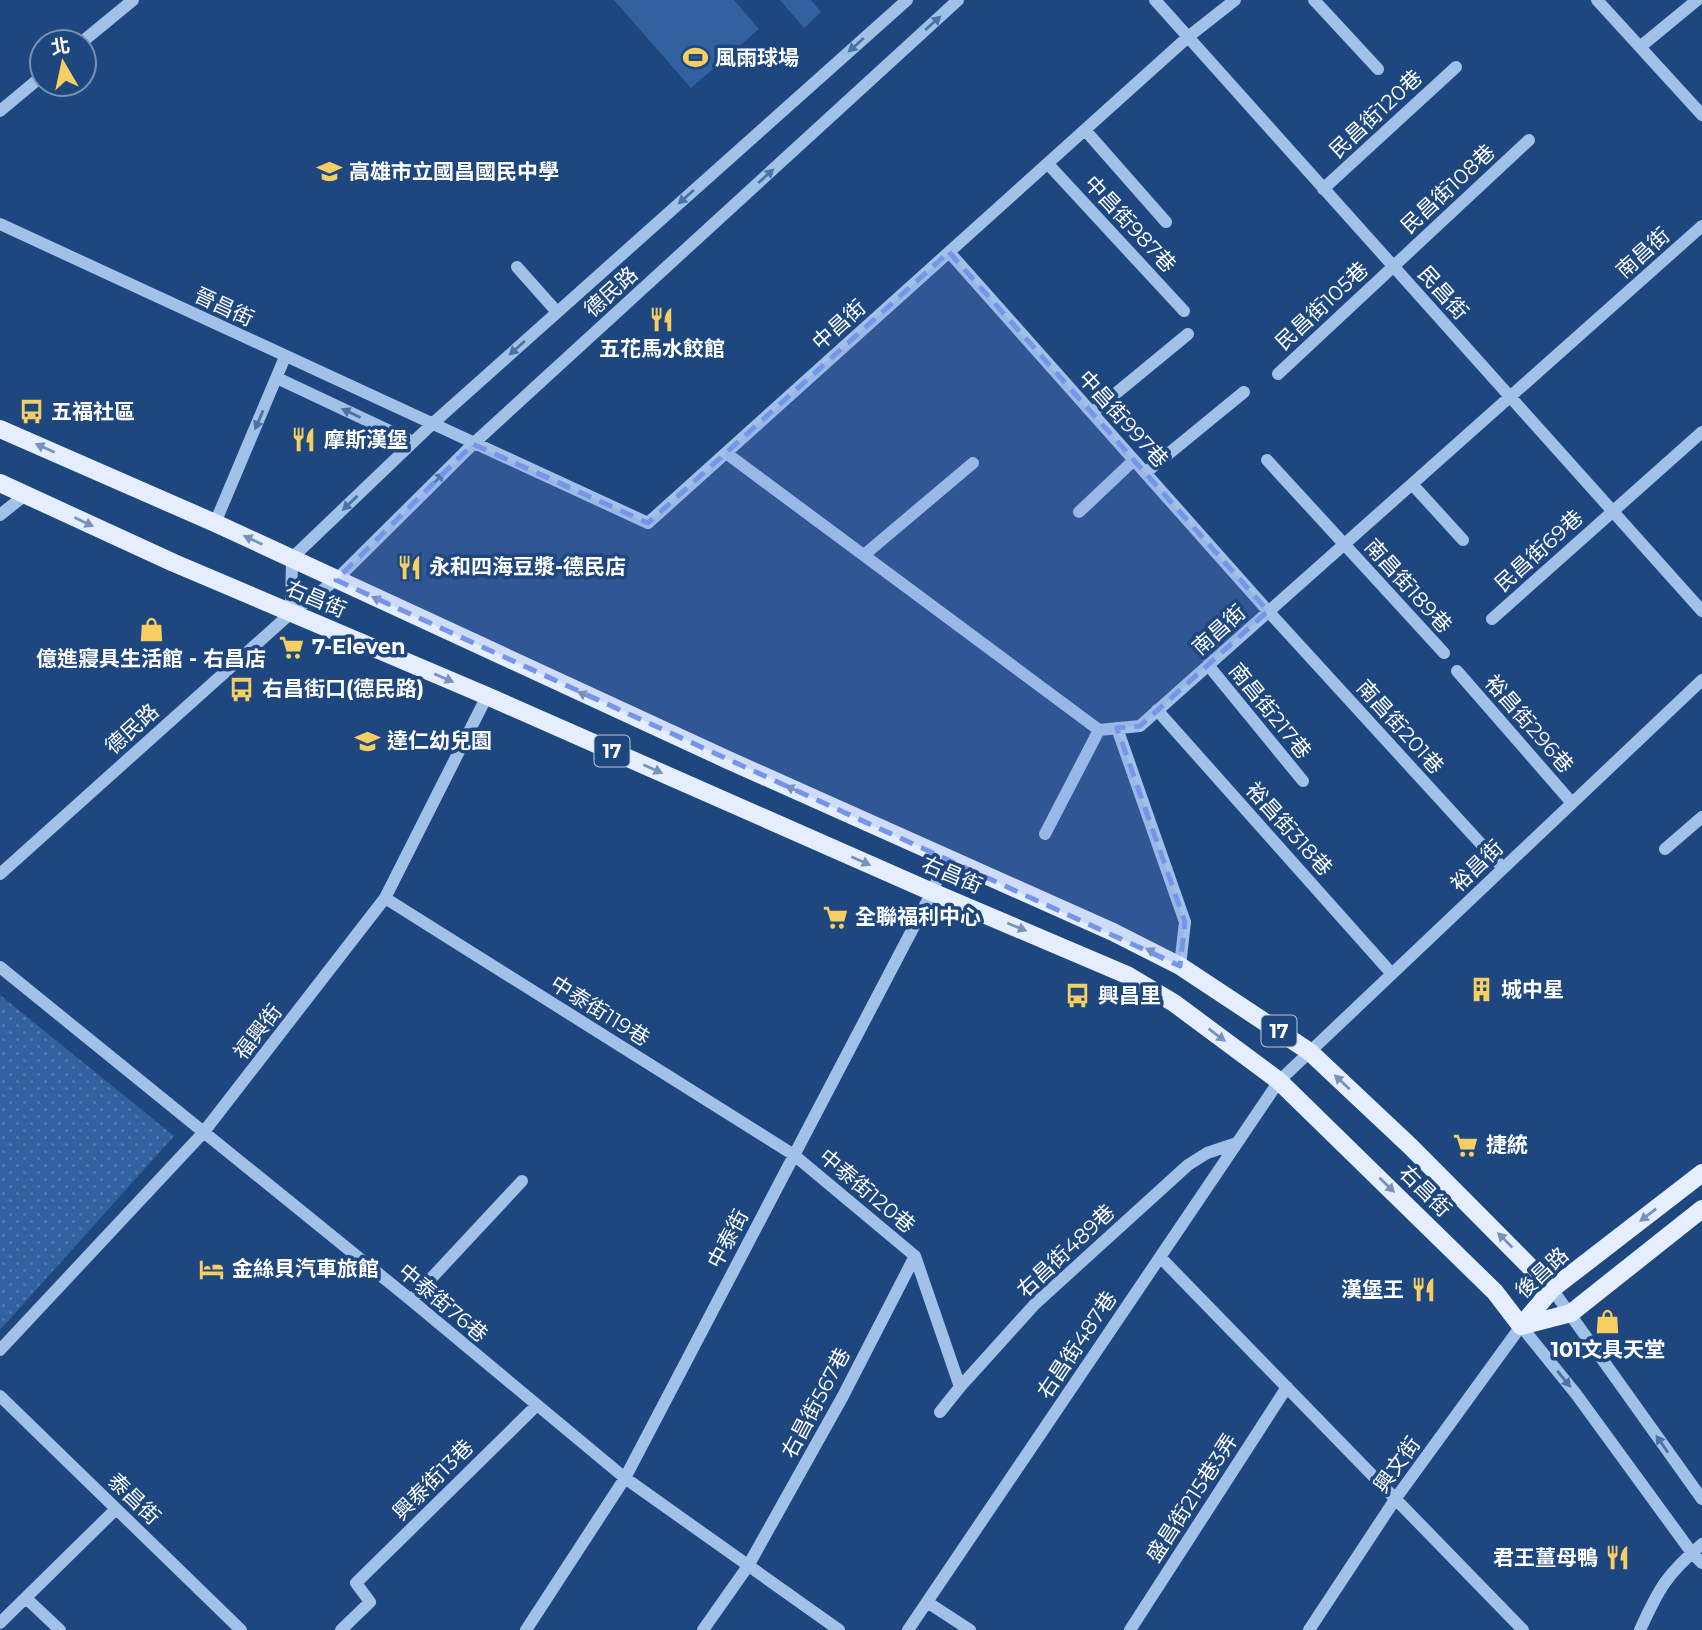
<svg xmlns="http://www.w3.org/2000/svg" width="1702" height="1630" viewBox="0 0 1702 1630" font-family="Montserrat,'Noto Sans TC',sans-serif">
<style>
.park{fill:url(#park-dots)}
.garden{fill:#31619e}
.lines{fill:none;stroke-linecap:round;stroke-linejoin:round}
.minor{stroke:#a2c1e8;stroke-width:12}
.major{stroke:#e5eefe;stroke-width:18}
.oneway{fill:#4c72a4}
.oneway2{fill:#7892b9}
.marked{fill:#7795e8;fill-opacity:0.2;stroke:#7795e8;stroke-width:5;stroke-dasharray:14 9;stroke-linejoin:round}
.labels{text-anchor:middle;stroke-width:7;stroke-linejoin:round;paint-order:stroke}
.shield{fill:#1e4780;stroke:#bcc8d9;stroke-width:2}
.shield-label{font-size:19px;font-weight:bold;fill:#fff}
.poi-label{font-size:21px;font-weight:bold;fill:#fff;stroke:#1e4780;text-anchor:start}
.street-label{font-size:21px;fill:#fff;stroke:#1e4780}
</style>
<defs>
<pattern id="park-dots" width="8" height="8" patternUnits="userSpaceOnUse" patternTransform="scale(1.75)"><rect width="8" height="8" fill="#31619e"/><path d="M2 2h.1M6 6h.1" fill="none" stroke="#5079ad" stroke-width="1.8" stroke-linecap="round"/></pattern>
</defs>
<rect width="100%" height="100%" fill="#1e4780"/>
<path class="park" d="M0 995 174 1136 0 1330Z"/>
<path class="garden" d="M614 0H734L759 29 691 88Z
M780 0H811L821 12 804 28Z"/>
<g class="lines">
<path class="minor" d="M1155 0 1702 611
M1314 0 1378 69
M1597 0 1702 115
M82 42 133 0
M1640 47 1697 0
M0 111 42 76
M1085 130 1166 222
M1048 164 1184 311
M1323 189 1456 67
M0 224 648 523 1188 37 1235 0
M949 252 1268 611 1503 868
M517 267 557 312
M1278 374 1529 140
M277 378 413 442
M1092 413 1188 334
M726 453 1099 730 1140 726 1702 226
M1267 460 1444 653
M1145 473 1244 392
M1412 484 1463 540
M1079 512 1134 460
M0 515 25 495
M215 523 285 357
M864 555 973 463
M291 613 292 558 431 425 907 0
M1492 619 1702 432
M1208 665 1303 781
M1457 671 1572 803
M1157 710 1392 974
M1117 728 1185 922 1180 966
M1045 834 1099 730
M1665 849 1702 817
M0 874 291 613 336 580 473 444 958 0
M385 898 794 1155 915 1256
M0 967 411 1300 625 1478 839 1630
M915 1256 960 1387
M1160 1257 1523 1630
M1552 1289 1702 1499
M411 1300 522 1181
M0 1350 203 1133 385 898 487 696
M0 1396 241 1630
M940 1412 960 1387 1035 1304 1188 1165 1207 1153 1237 1143
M27 1599 60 1630
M927 1602 970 1630
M0 1623 116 1509
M341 1630 370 1602 356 1583 536 1406
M526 1630 625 1478 932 892 947 857
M703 1630 748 1566 843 1396 915 1256
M908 1630 1279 1081 1702 680
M1130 1630 1287 1387
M1309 1630 1396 1498 1521 1326 1576 1394 1692 1553 1702 1563
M1640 1630C1659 1588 1667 1574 1702 1544"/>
<path class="major" d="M0 429 215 523 728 760 1113 932 1180 966 1310 1052 1411 1147 1552 1289
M0 483 174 563 487 696 932 892 1127 975 1174 1003 1279 1081 1495 1292 1521 1326
M1521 1326 1552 1289 1702 1173
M1521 1326 1571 1313 1702 1209"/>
</g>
<defs><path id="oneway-solid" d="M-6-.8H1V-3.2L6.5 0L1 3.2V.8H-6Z" transform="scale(1.75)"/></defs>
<g class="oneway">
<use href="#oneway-solid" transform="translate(933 23) rotate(-42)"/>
<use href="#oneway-solid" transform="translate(856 45) rotate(138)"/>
<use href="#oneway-solid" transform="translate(766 176) rotate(-42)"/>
<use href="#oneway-solid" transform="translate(686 197) rotate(138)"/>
<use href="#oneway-solid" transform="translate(517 348) rotate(138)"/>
<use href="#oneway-solid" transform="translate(351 413) rotate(-155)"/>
<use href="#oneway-solid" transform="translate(259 420) rotate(113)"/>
<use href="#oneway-solid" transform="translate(437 480) rotate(-45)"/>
<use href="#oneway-solid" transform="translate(350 503) rotate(136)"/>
<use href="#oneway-solid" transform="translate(1564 1379) rotate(51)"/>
<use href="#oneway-solid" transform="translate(1662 1444) rotate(-125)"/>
</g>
<g class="oneway2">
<use href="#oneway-solid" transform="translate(45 448) rotate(-156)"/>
<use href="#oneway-solid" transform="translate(84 522) rotate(25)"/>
<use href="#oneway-solid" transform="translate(253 540) rotate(-155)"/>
<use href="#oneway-solid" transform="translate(381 601) rotate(-155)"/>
<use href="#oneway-solid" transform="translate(444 678) rotate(23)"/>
<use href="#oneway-solid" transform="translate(587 696) rotate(-155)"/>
<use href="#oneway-solid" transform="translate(653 769) rotate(24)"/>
<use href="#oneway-solid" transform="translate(795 790) rotate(-156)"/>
<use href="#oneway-solid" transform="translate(861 861) rotate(24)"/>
<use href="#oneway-solid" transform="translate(1017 927) rotate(22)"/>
<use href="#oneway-solid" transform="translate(1155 953) rotate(-153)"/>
<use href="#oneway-solid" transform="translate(1217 1035) rotate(37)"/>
<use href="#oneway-solid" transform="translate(1342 1082) rotate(-137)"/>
<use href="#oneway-solid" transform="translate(1387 1185) rotate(44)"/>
<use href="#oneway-solid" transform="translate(1648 1215) rotate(142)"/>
<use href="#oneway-solid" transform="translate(1505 1240) rotate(-135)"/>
</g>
<path class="marked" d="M949 252 1268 611 1140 726 1117 728 1185 922 1180 966 336 580 473 444 648 523Z"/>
<defs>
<symbol id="stadium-bare" viewBox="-9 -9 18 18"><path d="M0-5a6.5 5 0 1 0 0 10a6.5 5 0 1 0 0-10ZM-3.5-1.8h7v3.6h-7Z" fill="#f7ce61" stroke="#1e4780" stroke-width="2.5" paint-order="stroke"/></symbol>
<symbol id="school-bare" viewBox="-9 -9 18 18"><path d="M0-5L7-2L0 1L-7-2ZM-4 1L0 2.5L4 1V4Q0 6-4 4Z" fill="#f7ce61" stroke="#1e4780" stroke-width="2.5" paint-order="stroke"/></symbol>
<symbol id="restaurant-bare" viewBox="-9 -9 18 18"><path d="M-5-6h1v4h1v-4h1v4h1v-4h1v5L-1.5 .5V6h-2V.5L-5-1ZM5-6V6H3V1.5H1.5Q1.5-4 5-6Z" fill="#f7ce61" stroke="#1e4780" stroke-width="2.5" paint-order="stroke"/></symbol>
<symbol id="bus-bare" viewBox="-9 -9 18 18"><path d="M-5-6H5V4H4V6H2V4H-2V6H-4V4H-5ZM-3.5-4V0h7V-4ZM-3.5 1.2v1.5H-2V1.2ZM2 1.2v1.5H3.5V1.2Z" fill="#f7ce61" stroke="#1e4780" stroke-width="2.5" paint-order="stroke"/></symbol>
<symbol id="shop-bare" viewBox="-9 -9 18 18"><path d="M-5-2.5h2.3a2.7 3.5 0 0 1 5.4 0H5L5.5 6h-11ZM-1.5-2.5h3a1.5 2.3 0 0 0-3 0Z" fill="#f7ce61" stroke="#1e4780" stroke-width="2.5" paint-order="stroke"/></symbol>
<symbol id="supermarket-bare" viewBox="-9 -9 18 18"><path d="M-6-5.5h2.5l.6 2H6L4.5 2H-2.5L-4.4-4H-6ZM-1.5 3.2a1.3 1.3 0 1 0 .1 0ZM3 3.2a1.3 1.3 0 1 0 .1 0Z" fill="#f7ce61" stroke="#1e4780" stroke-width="2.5" paint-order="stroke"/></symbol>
<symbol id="building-bare" viewBox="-9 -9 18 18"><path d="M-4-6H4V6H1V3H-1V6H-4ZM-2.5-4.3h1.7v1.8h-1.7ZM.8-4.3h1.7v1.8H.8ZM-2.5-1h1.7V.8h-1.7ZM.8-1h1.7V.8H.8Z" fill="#f7ce61" stroke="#1e4780" stroke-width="2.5" paint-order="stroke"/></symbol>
<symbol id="hotel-bare" viewBox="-9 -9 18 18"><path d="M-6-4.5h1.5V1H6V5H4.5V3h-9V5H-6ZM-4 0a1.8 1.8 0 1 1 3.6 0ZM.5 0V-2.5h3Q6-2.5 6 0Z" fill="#f7ce61" stroke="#1e4780" stroke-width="2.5" paint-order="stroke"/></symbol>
</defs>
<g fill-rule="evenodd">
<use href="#stadium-bare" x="678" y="40" width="35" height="35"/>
<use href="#school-bare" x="312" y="154" width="35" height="35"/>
<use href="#restaurant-bare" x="644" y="302" width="35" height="35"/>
<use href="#bus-bare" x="14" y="394" width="35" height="35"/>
<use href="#restaurant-bare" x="286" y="422" width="35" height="35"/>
<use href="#restaurant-bare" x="392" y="550" width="35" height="35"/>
<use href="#shop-bare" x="134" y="612" width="35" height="35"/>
<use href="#supermarket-bare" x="274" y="630" width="35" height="35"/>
<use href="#bus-bare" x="224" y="672" width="35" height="35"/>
<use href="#school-bare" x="350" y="724" width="35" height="35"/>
<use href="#supermarket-bare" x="818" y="900" width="35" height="35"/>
<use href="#building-bare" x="1464" y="972" width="35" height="35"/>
<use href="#bus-bare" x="1060" y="978" width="35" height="35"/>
<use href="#supermarket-bare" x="1448" y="1128" width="35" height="35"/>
<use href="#hotel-bare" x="194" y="1252" width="35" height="35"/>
<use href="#restaurant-bare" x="1406" y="1272" width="35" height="35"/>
<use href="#shop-bare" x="1590" y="1304" width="35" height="35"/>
<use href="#restaurant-bare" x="1600" y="1540" width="35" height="35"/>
</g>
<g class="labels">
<g class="shield">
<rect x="594.5" y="735.5" width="35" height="31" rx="5"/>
<rect x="1261.5" y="1015.5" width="35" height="31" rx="5"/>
</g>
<g class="shield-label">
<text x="612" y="758">17</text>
<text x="1279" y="1038">17</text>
</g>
<g class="poi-label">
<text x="715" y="65">風雨球場</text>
<text x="349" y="179">高雄市立國昌國民中學</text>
<text x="662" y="356" text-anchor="middle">五花馬水餃館</text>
<text x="51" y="419">五福社區</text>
<text x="324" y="447">摩斯漢堡</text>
<text x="429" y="574">永和四海豆漿-德民店</text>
<text x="312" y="654">7-Eleven</text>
<text x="151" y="666" text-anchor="middle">億進寢具生活館 - 右昌店</text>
<text x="262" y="696">右昌街口(德民路)</text>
<text x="387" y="748">達仁幼兒園</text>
<text x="855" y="924">全聯福利中心</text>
<text x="1501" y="997">城中星</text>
<text x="1098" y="1003">興昌里</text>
<text x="1486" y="1152">捷統</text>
<text x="232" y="1276">金絲貝汽車旅館</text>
<text x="1404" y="1297" text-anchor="end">漢堡王</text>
<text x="1608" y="1357" text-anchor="middle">101文具天堂</text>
<text x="1598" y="1565" text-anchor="end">君王薑母鴨</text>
</g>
<g class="street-label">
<text transform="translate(1376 114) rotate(-43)" y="7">民昌街120巷</text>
<text transform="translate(1448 189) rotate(-43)" y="7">民昌街108巷</text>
<text transform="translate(1130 224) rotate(47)" y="7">中昌街987巷</text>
<text transform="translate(1643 253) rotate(-42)" y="7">南昌街</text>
<text transform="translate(611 292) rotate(-42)" y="7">德民路</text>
<text transform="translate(1443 293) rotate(48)" y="7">民昌街</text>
<text transform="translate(1322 306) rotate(-43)" y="7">民昌街105巷</text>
<text transform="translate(224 307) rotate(25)" y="7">晉昌街</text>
<text transform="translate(839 325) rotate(-42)" y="7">中昌街</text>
<text transform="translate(1123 419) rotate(48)" y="7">中昌街997巷</text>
<text transform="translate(1539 551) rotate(-42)" y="7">民昌街69巷</text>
<text transform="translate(1408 586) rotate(48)" y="7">南昌街189巷</text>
<text transform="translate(316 599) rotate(23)" y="7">右昌街</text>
<text transform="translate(1219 630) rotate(-42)" y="7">南昌街</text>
<text transform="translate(1270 711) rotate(51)" y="7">南昌街217巷</text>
<text transform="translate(1529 724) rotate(49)" y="7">裕昌街296巷</text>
<text transform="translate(1400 727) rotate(48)" y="7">南昌街201巷</text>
<text transform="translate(132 729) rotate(-42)" y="7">德民路</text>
<text transform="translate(1289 829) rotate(48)" y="7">裕昌街318巷</text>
<text transform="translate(1477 866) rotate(-44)" y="7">裕昌街</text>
<text transform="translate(952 875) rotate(23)" y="7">右昌街</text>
<text transform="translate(600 1011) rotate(32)" y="7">中泰街119巷</text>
<text transform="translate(258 1032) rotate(-52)" y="7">福興街</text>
<text transform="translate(867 1191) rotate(40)" y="7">中泰街120巷</text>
<text transform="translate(1425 1191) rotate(45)" y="7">右昌街</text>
<text transform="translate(728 1239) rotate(-62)" y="7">中泰街</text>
<text transform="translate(1066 1251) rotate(-43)" y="7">右昌街489巷</text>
<text transform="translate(1542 1273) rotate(-43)" y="7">後昌路</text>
<text transform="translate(443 1303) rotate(40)" y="7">中泰街76巷</text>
<text transform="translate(1077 1345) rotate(-56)" y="7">右昌街487巷</text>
<text transform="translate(816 1403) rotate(-62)" y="7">右昌街567巷</text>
<text transform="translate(1397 1465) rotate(-54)" y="7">興文街</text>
<text transform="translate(433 1480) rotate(-45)" y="7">興泰街13巷</text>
<text transform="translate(1192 1498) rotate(-57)" y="7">盛昌街215巷3弄</text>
<text transform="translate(134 1499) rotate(44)" y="7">泰昌街</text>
</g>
</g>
<g transform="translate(63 63) rotate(351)"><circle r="33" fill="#1e4780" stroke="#7891b3" stroke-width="2"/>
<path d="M0-5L12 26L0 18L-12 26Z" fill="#f7ce61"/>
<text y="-10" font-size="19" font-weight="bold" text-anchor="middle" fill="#ffffff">北</text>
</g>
</svg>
